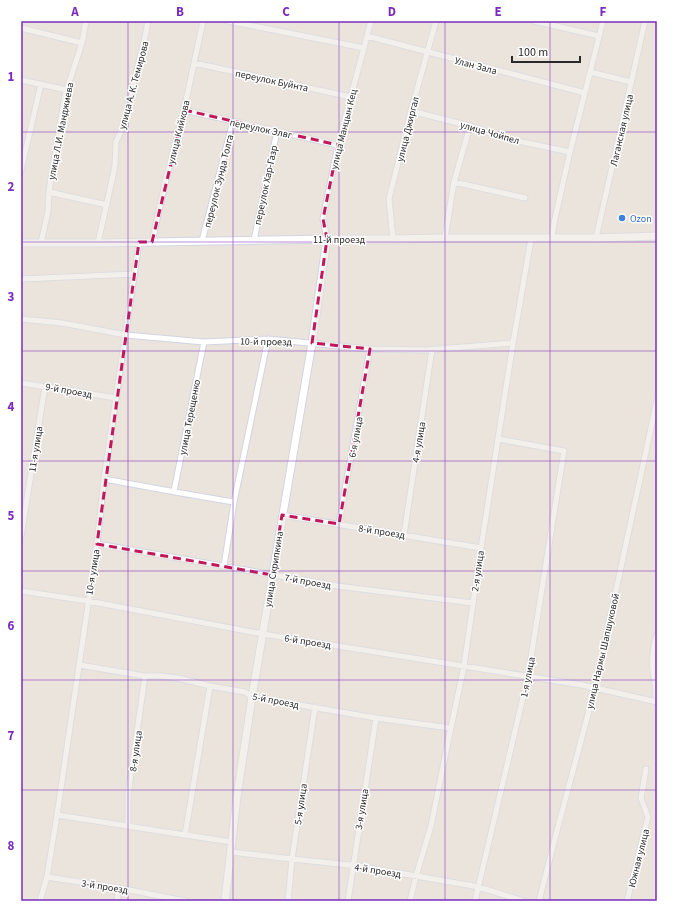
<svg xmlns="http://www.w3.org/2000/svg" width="678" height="922" viewBox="0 0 678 922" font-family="'Source Sans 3',sans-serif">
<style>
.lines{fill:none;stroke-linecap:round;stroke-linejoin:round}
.street-casing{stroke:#d2d5e1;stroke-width:7}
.secondary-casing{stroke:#d2d5e1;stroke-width:9}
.street{stroke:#fff;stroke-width:5}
.secondary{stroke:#fff;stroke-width:7}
.marked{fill:none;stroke:#c2185b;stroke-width:3;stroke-dasharray:8 5;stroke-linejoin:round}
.grid{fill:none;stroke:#7b2cbf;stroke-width:1;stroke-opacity:0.55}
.shop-dot{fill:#3f7fe0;stroke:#fff;stroke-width:1.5}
.labels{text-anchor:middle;stroke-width:3;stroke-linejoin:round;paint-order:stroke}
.street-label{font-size:10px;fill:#292929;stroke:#fff}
.shop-label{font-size:10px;fill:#366cbe;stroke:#fff;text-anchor:start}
.neatline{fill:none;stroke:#7b2cbf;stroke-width:1.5}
.grid-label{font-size:13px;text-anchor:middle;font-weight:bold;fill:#7b2cbf}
</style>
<rect width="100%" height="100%" fill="#eae4dc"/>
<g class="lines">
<defs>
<path id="street" d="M228 21 364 48
M534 21 599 36
M21 28 82 43
M367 36 585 93
M194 63 351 97
M590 72 631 82
M21 80 67 90
M184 110 277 131 338 145
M411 111 470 126 503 138 570 152
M21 170 41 84
M454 182 525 198
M49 192 107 205
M445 238 454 182 470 126
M552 238 554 223 570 152 603 21
M596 238 645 21
M327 239 323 219 338 145 371 21
M393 239 389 199 411 111 436 21
M254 240 277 131
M202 241 233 121
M152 242 166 179 184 110 203 21
M41 243 48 211 49 191 65 95 82 43 86 21
M98 243 115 166 116 142 123 127 145 37 148 21
M21 279 135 274
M21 319 62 323 126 335 204 342 268 339 370 349 425 350 513 343
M21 383 116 398
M104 479C148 487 191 495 234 502
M174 491 204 342
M282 515 481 548
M339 524 370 349
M404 535 432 349
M21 536 45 386
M97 544 337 586 473 603
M224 566 234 502 268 339
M21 591 88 601 263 634 582 685 657 702
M657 635C653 646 652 658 653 670 653 674 655 678 655 682 656 689 655 695 657 701
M79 665 145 676H160L178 678 210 686 245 692 252 697 376 718 450 728
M57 815 185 835 232 842
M128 826V795L145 676
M185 835 210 686
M231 852 292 859 359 866 479 887 523 901
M47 877 119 888 185 901
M40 901 47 877 57 815 97 544 104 479 139 242
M117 901 119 888
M288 901 292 859 315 707
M348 901 376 718
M410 901 416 876 431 826 449 737 464 666 481 548 498 439 513 343 531 239
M475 901 528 676 564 451 498 439
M539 901 558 827 595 688 657 400
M627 901 648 817 641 798 646 769"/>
<path id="secondary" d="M21 243H98L327 239H393L445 238H596L657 236
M225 901 237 796 252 697 312 343 327 239"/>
</defs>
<use href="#street" class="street-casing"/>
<use href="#secondary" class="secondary-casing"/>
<use href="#street" class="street"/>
<use href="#secondary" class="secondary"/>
</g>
<path d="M0 0H678V922H0ZM184 110 338 145 323 219 327 239 312 343 370 349 339 524 282 515 272 575 97 544 139 242H152Z" fill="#eae4dc" fill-opacity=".55" fill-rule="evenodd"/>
<path class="marked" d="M184 110 338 145 323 219 327 239 312 343 370 349 339 524 282 515 272 575 97 544 139 242H152Z"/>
<path class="grid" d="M128 21V901M233 21V901M339 21V901M445 21V901M550 21V901M21 132H657M21 242H657M21 351H657M21 461H657M21 571H657M21 680H657M21 790H657"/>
<circle class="shop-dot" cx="622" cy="218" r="4"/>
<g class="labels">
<g class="street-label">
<text transform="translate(476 65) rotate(15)" y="4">Улан Зала</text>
<text transform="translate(272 80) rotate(12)" y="4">переулок Буйнта</text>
<text transform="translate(133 85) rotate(-75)" y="4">улица А. К. Темирова</text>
<text transform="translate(261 128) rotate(12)" y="4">переулок Элвг</text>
<text transform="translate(343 129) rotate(-76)" y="4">улица Манцын Кец</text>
<text transform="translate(407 129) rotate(-76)" y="4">улица Джиргал</text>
<text transform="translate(621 130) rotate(-77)" y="4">Лаганская улица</text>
<text transform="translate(60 131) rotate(-79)" y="4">улица Л.И. Манджиева</text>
<text transform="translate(178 132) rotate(-76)" y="4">улица Кийкова</text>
<text transform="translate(490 132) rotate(16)" y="4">улица Чойпел</text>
<text transform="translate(218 181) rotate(-76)" y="4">переулок Зунда Толга</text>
<text transform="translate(265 185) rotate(-78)" y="4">переулок Хар-Газр</text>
<text x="339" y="243">11-й проезд</text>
<text transform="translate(266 341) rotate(1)" y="4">10-й проезд</text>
<text transform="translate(69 390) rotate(10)" y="4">9-й проезд</text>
<text transform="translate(189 417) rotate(-79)" y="4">улица Терещенко</text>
<text transform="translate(355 437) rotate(-80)" y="4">6-я улица</text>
<text transform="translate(418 442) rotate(-81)" y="4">4-я улица</text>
<text transform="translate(35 449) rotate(-81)" y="4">11-я улица</text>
<text transform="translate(382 531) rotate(9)" y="4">8-й проезд</text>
<text transform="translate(273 569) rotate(-81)" y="4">улица Скрипкина</text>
<text transform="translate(477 571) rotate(-82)" y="4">2-я улица</text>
<text transform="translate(92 572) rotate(-81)" y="4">10-я улица</text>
<text transform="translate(308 581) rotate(10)" y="4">7-й проезд</text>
<text transform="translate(308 641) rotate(9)" y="4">6-й проезд</text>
<text transform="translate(602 651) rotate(-77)" y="4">улица Нармы Шапшуковой</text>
<text transform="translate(527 677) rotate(-79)" y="4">1-я улица</text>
<text transform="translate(276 700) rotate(11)" y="4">5-й проезд</text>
<text transform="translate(135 751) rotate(-82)" y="4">8-я улица</text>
<text transform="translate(300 804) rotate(-82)" y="4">5-я улица</text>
<text transform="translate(361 809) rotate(-81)" y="4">3-я улица</text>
<text transform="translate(638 858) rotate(-76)" y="4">Южная улица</text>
<text transform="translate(378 870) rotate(9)" y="4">4-й проезд</text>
<text transform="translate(105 886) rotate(9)" y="4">3-й проезд</text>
</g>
<g class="shop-label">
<text x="630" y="222">Ozon</text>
</g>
</g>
<rect width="678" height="922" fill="none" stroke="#ffffff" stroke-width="44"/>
<path d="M512 56v6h68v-6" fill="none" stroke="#292929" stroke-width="2"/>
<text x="518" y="56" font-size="12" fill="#292929" stroke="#ffffff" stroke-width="3" paint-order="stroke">100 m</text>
<rect x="22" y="22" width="634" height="878" class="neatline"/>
<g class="grid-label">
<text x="75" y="16">A</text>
<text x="180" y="16">B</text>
<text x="286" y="16">C</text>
<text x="392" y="16">D</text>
<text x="498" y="16">E</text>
<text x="603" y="16">F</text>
<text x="11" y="81">1</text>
<text x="11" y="191">2</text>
<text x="11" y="301">3</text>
<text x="11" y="411">4</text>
<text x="11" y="520">5</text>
<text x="11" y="630">6</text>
<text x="11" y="740">7</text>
<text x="11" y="850">8</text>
</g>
</svg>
